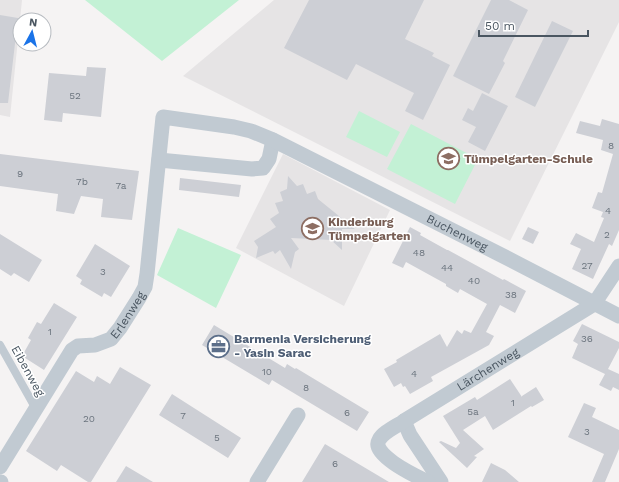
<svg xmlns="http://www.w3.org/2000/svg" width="619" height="482" viewBox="0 0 619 482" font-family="'Work Sans',sans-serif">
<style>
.education{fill:#e6e4e5}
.green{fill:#c3f1d5}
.building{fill:#cdcfd5}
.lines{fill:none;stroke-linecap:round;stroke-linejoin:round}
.service{stroke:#c1cad2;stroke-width:8}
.minor{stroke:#c1cad2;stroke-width:15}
.labels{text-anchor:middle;stroke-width:3;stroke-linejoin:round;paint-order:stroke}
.number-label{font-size:10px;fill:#6b747e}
.education-label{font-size:12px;font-weight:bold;fill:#785e54;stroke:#fff;text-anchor:start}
.street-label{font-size:12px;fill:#4a5661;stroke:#fff}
.service-label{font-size:12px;font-weight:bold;fill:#4e5e75;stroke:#fff;text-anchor:start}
</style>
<rect width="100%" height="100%" fill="#f5f3f3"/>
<path class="education" d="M0 0H22L10 117 0 115Z
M274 0H619V22L510 241 183 76Z
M283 154 390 210 344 306 236 248Z"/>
<path class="green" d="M85 0H239L162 61Z
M359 111 400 132 387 157 346 137Z
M411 124 478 159 455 204 387 169Z
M178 228 241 255 216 308 157 275Z"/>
<path class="building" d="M309 0H424L405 39 434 53 432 56 450 65 423 120 405 111 414 93 356 64 347 80 284 48Z
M491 0H509L528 10 503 61 505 63 489 94 453 76Z
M0 15 18 18 8 103H0Z
M552 21 573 31 535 107 515 97Z
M87 67 106 68 101 117 63 113 62 122 44 120 49 73 86 76Z
M482 93 508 106 485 151 468 142 476 127 462 120 468 108 473 111Z
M602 119 619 124V230L612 246 609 244 593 279 572 269 581 249 570 244 576 233 594 242 604 218 601 217 603 212 592 208 598 192 602 193 613 154 601 150 603 140 576 133 580 121 600 126Z
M0 154 139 171 132 220 101 217 103 199 81 196 74 214 56 211 58 194 0 186Z
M288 176 297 186 303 184 307 194 315 191 318 199 355 229H342V250L331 240 291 238 299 249 295 252 291 269 280 250 275 254 273 251 256 258 258 247 254 241 276 227 270 219 279 213 275 203 283 201 280 192 287 189Z
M180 178 241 185 239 197 179 190Z
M410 227 421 233 420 235 447 250H448L503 280 504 279 526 291 515 313 500 305 486 332 494 336 489 345 431 377 433 381 410 394 405 386 403 387 401 383 394 387 384 369 397 362 396 360 440 334 447 347 457 330 462 334 464 330 471 333 487 304 460 289 458 293 446 286V284L406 262 403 268 392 263Z
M528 227 539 232 533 244 522 239Z
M0 234 42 260 29 282 14 273 11 276 0 269Z
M95 244 130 266 111 297 104 293 102 297 80 284 82 280 76 276Z
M54 303 77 317 44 370 22 356 31 340 28 338 37 322 41 324Z
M582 324 619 342V348L608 369 619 374V390L613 387 611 391 599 385 605 374 572 358 578 344 573 341Z
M214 325 285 368 287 364 295 369 296 368 369 412 357 431 272 380 269 385 202 345Z
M120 367 151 385 91 482H88L61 465 57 471 26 451 76 371 94 382 97 376 110 384Z
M510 379 522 397V396L536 387 544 400 532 407 531 406 493 430 485 416 463 430 484 449 474 456 477 457 467 468 439 442 441 441 456 448 460 443 443 416 475 397 477 400Z
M172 394 241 438 228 458 159 415Z
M584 403 596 408 592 417 619 430V449L605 482H592L604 454 568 437Z
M325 444 389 482H302Z
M491 463 505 470 519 482H482Z
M126 466 153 482H116Z"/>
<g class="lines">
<path class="service" d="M0 345 36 409"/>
<g class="minor">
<path d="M159 160 252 169 263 168 269 159 273 140"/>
<path d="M404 421 410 435 441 482"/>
<path id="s1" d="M0 467 72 350 78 346 95 345 111 339 120 328 139 298 145 287 147 274 163 117 234 127 251 131 273 140 507 258 619 316"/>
<path d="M0 482H1"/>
<path d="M257 482 298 415"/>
<path id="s2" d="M428 482C418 477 370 455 379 440 383 432 397 426 404 421L594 304 619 266"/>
</g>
</g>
<defs>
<symbol id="school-ring" viewBox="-11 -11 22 22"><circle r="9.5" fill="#fff" stroke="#8d6e63" stroke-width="1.5"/><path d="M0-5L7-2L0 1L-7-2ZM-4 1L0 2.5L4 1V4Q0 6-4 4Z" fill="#8d6e63"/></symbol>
<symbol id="office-ring" viewBox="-11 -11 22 22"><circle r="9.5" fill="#fff" stroke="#5c6f8a" stroke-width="1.5"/><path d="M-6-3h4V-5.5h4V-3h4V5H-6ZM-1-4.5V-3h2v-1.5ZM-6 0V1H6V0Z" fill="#5c6f8a"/></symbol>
</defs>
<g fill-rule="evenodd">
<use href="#school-ring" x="436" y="146" width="25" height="25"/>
<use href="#school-ring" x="300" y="216" width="25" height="25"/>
<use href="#office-ring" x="206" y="334" width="25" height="25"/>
</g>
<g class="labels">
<g class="number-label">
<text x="75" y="99">52</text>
<text x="611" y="149">8</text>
<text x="20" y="177">9</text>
<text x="82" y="185">7b</text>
<text x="121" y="189">7a</text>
<text x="608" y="214">4</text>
<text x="607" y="238">2</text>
<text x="419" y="256">48</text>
<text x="587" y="269">27</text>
<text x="447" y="271">44</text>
<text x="103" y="275">3</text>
<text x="474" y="284">40</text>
<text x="511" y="298">38</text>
<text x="50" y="335">1</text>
<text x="587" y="342">36</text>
<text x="267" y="375">10</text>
<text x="414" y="377">4</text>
<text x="306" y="391">8</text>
<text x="513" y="406">1</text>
<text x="473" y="415">5a</text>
<text x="347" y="416">6</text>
<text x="183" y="419">7</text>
<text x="89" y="422">20</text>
<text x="587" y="435">3</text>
<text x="217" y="441">5</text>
<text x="335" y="467">6</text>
</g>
<g class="education-label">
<text x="464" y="163">Tümpelgarten-Schule</text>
<text x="328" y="226">Kinderburg<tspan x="328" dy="14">Tümpelgarten</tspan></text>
</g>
<g class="street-label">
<text dy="4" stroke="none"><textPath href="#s1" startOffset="731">Buchenweg</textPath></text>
<text dy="4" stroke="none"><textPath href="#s1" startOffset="208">Erlenweg</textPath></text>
<text dy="4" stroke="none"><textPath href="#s2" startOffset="199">Lärchenweg</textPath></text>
<text transform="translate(28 371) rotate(61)" y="4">Eibenweg</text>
</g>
<g class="service-label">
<text x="234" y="343">Barmenia Versicherung<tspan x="234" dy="14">- Yasin Sarac</tspan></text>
</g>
</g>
<g transform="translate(32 32) rotate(7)"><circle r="19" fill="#ffffff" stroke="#b7bbc0"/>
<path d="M0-3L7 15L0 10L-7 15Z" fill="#1a73e8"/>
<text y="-6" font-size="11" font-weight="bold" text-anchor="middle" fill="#4a5661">N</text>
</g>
<path d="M479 30v6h109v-6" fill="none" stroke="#4a5661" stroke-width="2"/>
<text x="485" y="30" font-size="12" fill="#4a5661" stroke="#ffffff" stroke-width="3" paint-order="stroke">50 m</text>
</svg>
